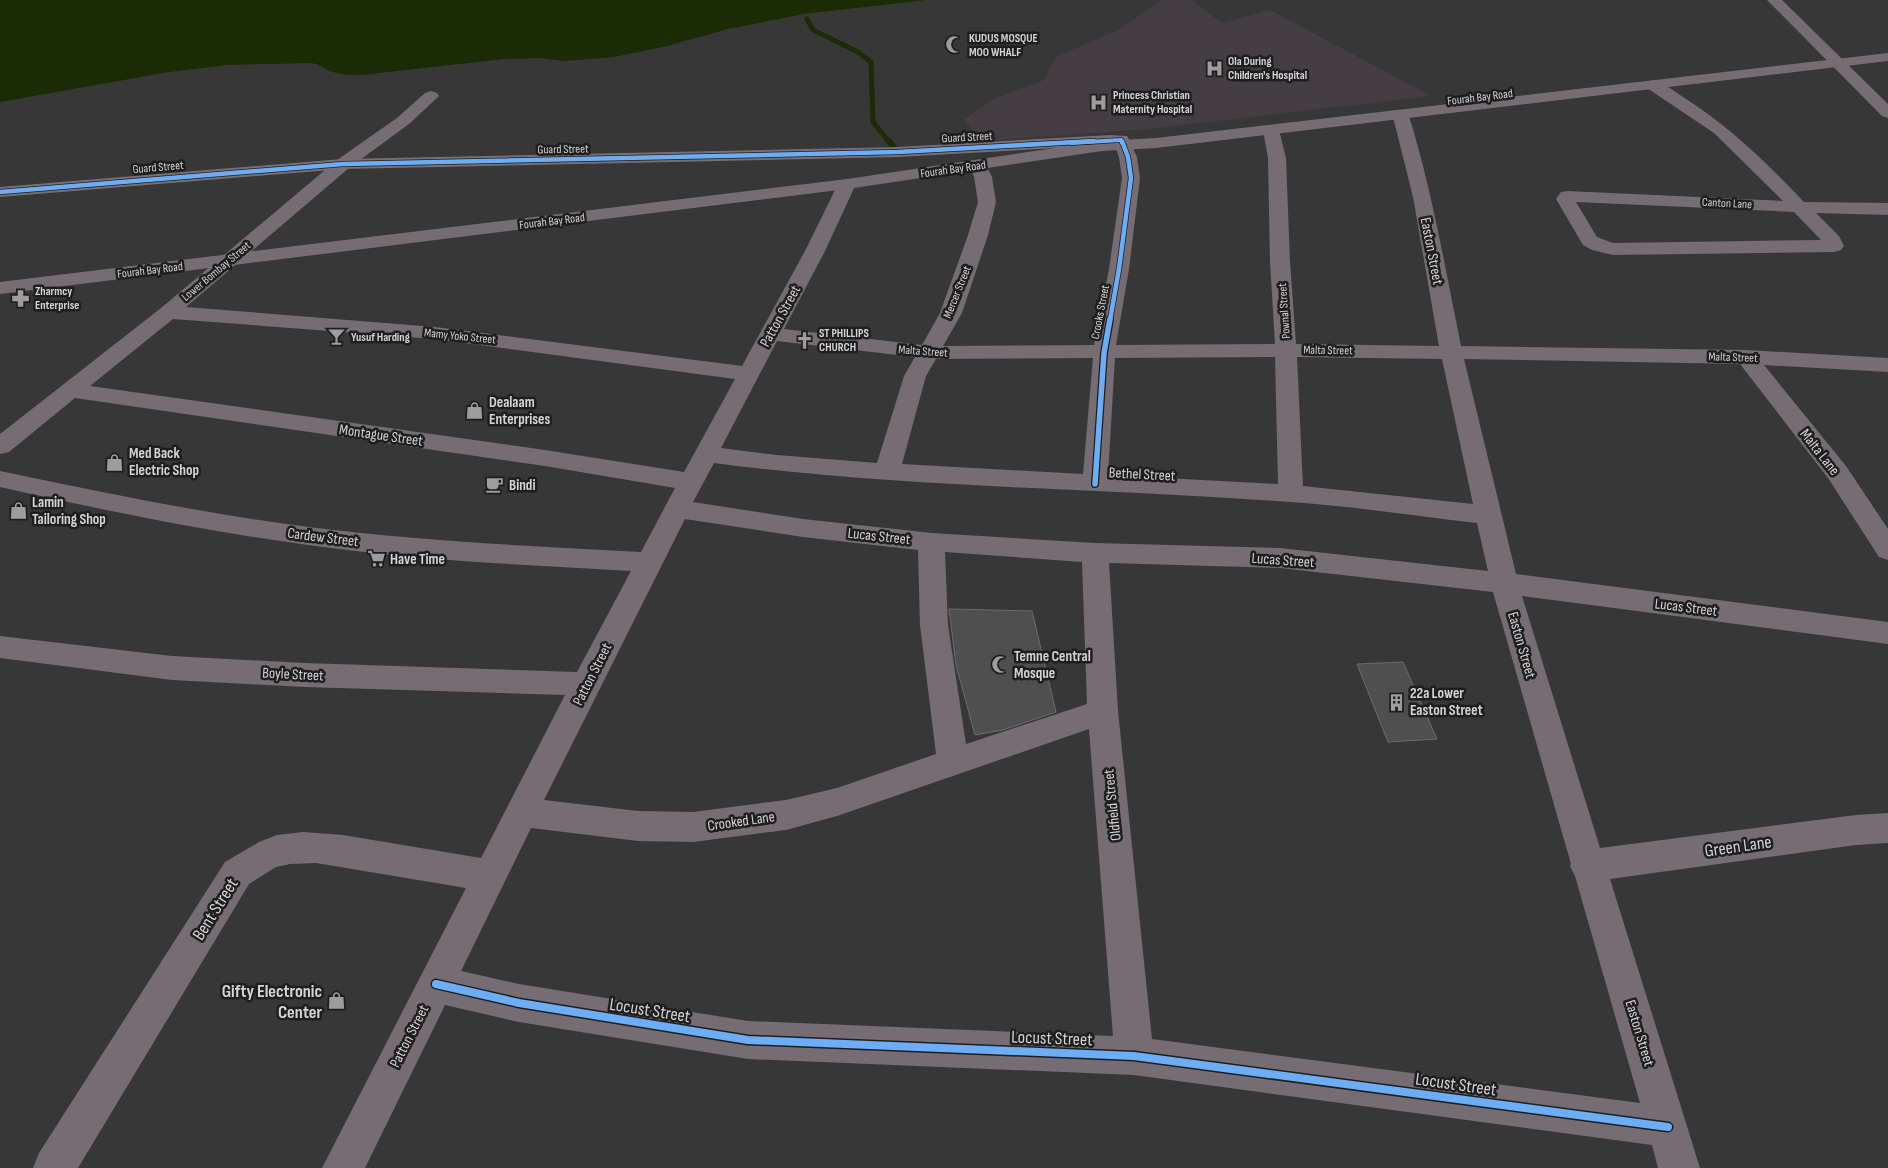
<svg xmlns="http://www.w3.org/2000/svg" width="1888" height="1168" viewBox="0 0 1888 1168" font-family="'Sofia Sans Condensed',sans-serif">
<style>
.built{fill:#443d43}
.water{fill:#1a2b05}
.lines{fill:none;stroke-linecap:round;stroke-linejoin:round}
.stream-far1{stroke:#1a2b05;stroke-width:5}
.stream{stroke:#1a2b05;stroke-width:6}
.building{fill:#504f50;stroke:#6d6b6c}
.street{fill:#756c74;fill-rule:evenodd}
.secondary{fill:#786e77;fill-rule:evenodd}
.primary{fill:#756c74;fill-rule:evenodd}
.cycleway-far3-casing{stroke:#1f1e1f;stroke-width:5.5}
.cycleway-far2-casing{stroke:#1f1e1f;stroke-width:6}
.cycleway-far1-casing{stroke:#1f1e1f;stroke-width:8}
.cycleway-casing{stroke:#1f1e1f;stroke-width:11}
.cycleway-far3{stroke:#6dadf4;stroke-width:4}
.cycleway-far2{stroke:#6dadf4;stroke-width:4.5}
.cycleway-far1{stroke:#6dadf4;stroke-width:5.5}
.cycleway{stroke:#6dadf4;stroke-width:8}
.labels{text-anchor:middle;stroke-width:5;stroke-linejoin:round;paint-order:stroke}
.far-poi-label{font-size:12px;font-weight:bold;fill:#d5d3d5;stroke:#1f1e1f;text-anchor:start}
.far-street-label{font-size:12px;fill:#d5d3d5;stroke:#1f1e1f}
.street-label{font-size:15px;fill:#d5d3d5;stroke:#1f1e1f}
.poi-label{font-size:15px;font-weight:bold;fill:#d5d3d5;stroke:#1f1e1f;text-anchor:start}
.near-street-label{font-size:18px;fill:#d5d3d5;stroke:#1f1e1f}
.near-poi-label{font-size:18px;font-weight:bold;fill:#d5d3d5;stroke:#1f1e1f;text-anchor:end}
</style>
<rect width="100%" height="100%" fill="#383738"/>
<path class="built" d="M1161 0H1192L1222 23 1270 10 1431 96 1148 129 981 141 964 120 992 100 1044 80 1057 56 1119 30Z"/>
<path class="water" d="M0 0H926L804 14 728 29 667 46 614 57 564 61 538 58 504 59 362 75C351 75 340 75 330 71 322 68 319 64 311 63L227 65 169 72 0 102Z"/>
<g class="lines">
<path class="stream-far1" d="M807 19 813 30 858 52 871 62 873 122 890 143"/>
<path class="stream" d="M889 141 898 152"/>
</g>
<path class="building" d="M949 609 1032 611 1056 712 1003 730 975 735 956 665Z
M1403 662 1437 739 1388 742 1357 664Z"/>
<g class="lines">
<path class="street" d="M1767 0H1782L1888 104V118L1882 116Z
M1653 80C1664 83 1674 91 1683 97 1729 126 1767 163 1804 202L1888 203V215L1816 213 1839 236 1844 246 1841 250 1834 252 1613 255 1592 250 1583 245 1556 199 1561 192 1567 191 1783 201 1714 133 1647 88 1645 85 1647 82ZM1576 202 1794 212 1821 240 1613 243 1597 237Z
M431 91 437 93 439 96 409 124 349 168 186 307 435 327 742 366 805 251 838 184 841 180 847 179 853 180 856 184 825 251 784 329 922 345 940 313 968 235 978 202 974 177 969 165 972 161 978 160 984 161 992 177 996 202 988 235 962 313 943 346 1094 345 1109 269 1122 178 1119 157 1115 146 1118 142H1130L1137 157 1140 178 1129 269 1116 345 1275 344 1270 262 1268 158 1263 130 1265 126H1277L1279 130 1286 158 1290 262 1296 344 1439 346 1413 197 1392 113 1394 110H1406L1408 113C1432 189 1445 268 1461 346L1746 350 1888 358V372L1764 365 1846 466 1888 529V560L1879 557 1828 478 1740 364 1464 359 1516 574 1888 622V644L1522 596 1600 848 1856 815 1888 813V843L1856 845 1610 879 1700 1168H1658L1652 1145 1134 1075 748 1059 519 1022 445 1005 365 1168H322L466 888 316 863 290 864 276 867 249 884 78 1168H33L39 1153 225 862 259 842 277 835 303 832 343 835 481 858 565 695 305 687 172 680 0 658V636L172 656 305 663 577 672 631 571C523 565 415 560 308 545 204 531 102 510 0 487V471C102 492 205 514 309 527 419 541 530 546 641 552L675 488 545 466 75 398 9 452 0 454V434L161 308 337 160 397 118 425 93ZM173 319 435 339 735 379 684 472 545 450 90 386ZM777 341 915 357 904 376 877 463 777 455 721 448ZM1275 357 1278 484 1108 475 1115 358ZM1297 357 1442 359 1473 504 1303 486ZM1093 358 1083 474 902 464 926 376 936 359ZM714 463C905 488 1098 488 1290 502 1352 506 1415 516 1477 523L1488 571 1280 548 1095 543 932 533 803 519 693 502ZM685 519 803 537 918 550 920 625 936 754 837 788 786 800 693 812 638 811 544 800ZM945 552 1082 562 1087 704 966 744 948 625ZM1109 563 1280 568 1493 592 1571 864 1570 866 1575 876 1640 1103 1152 1039 1118 711ZM1089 729 1113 1036 748 1021 519 984 461 971 531 828 638 841 693 842 786 830 837 816Z"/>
<path class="secondary" d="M1111 135 1127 136 1133 146 1130 150H1118L1115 145H1111L898 157 343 169 0 197V187L343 159 898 147Z"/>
<path class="primary" d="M1888 53V61L1156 148 1102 151 847 189 0 294V282L847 179 1102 141 1156 138Z"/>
<defs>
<path id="cycleway-far3" d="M1071 143 1121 140 1122 143"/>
<path id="cycleway-far2" d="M0 192 343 164 898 152 1094 141
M1110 320 1119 269 1131 178 1128 157 1122 141"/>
<path id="cycleway-far1" d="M1095 484 1104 353 1110 319"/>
<path id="cycleway" d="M436 984 519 1003 748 1040 1134 1056 1668 1127"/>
</defs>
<use href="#cycleway-far3" class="cycleway-far3-casing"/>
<use href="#cycleway-far2" class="cycleway-far2-casing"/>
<use href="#cycleway-far1" class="cycleway-far1-casing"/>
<use href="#cycleway" class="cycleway-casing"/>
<use href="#cycleway-far3" class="cycleway-far3"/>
<use href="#cycleway-far2" class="cycleway-far2"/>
<use href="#cycleway-far1" class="cycleway-far1"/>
<use href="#cycleway" class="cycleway"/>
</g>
<defs>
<symbol id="mosque-bare" viewBox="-9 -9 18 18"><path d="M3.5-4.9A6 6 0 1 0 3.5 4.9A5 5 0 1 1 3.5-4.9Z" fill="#9e9c9e" stroke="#1f1e1f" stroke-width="2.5" paint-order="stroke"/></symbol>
<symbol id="hospital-bare" viewBox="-9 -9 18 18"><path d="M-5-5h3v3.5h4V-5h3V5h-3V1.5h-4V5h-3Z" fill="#9e9c9e" stroke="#1f1e1f" stroke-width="2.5" paint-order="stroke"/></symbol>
<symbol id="pharmacy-bare" viewBox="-9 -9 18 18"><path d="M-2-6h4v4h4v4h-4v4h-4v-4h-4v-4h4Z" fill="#9e9c9e" stroke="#1f1e1f" stroke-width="2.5" paint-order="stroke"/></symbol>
<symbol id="bar-bare" viewBox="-9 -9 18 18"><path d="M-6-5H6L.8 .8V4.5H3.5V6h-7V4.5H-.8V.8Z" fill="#9e9c9e" stroke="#1f1e1f" stroke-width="2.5" paint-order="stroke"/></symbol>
<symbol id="church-bare" viewBox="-9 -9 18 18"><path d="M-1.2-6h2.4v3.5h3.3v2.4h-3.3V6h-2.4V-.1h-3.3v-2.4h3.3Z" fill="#9e9c9e" stroke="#1f1e1f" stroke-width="2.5" paint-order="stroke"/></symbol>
<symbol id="shop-bare" viewBox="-9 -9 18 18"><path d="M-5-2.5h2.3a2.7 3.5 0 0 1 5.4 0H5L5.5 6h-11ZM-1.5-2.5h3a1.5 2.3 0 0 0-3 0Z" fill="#9e9c9e" stroke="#1f1e1f" stroke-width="2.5" paint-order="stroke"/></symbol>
<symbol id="cafe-bare" viewBox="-9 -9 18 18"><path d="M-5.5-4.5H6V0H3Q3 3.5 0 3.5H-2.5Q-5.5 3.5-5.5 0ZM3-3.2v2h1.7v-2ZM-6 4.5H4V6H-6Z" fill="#9e9c9e" stroke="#1f1e1f" stroke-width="2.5" paint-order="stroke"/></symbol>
<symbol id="supermarket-bare" viewBox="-9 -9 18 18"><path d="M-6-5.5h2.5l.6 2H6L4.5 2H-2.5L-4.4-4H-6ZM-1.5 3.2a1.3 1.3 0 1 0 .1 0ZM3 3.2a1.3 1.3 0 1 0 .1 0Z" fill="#9e9c9e" stroke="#1f1e1f" stroke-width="2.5" paint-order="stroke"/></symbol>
<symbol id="building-bare" viewBox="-9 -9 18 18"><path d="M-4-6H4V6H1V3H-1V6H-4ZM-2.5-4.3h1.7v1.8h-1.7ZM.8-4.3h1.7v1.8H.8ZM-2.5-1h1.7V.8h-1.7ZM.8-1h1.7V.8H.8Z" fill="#9e9c9e" stroke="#1f1e1f" stroke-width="2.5" paint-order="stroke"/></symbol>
</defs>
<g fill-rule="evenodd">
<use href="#mosque-bare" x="942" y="32" width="25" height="25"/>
<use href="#hospital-bare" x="1202" y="56" width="25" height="25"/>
<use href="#hospital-bare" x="1086" y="90" width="25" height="25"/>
<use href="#pharmacy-bare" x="8" y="286" width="25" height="25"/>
<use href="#bar-bare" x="324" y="324" width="25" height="25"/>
<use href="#church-bare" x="792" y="328" width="25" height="25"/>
<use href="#shop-bare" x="462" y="398" width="25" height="25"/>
<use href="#shop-bare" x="102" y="450" width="25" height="25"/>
<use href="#cafe-bare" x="482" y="472" width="25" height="25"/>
<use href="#shop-bare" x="6" y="498" width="25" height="25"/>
<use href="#supermarket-bare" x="364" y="546" width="25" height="25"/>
<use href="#mosque-bare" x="988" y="652" width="25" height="25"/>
<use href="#building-bare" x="1384" y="690" width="25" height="25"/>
<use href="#shop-bare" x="324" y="988" width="25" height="25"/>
</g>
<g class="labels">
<g class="far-poi-label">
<text x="969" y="42">KUDUS MOSQUE<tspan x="969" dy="14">MOO WHALF</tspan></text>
<text x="1228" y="65">Ola During<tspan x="1228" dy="14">Children's Hospital</tspan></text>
<text x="1113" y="99">Princess Christian<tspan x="1113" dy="14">Maternity Hospital</tspan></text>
<text x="35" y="295">Zharmcy<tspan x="35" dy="14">Enterprise</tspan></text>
<text x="819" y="337">ST PHILLIPS<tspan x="819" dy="14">CHURCH</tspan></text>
<text x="351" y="341">Yusuf Harding</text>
</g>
<g class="far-street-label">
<text transform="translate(1480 97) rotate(-7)" y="4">Fourah Bay Road</text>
<text transform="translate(967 137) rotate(-3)" y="4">Guard Street</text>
<text transform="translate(563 149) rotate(-1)" y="4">Guard Street</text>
<text transform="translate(158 167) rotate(-5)" y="4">Guard Street</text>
<text transform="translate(953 169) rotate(-8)" y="4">Fourah Bay Road</text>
<text transform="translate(1727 203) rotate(3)" y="4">Canton Lane</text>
<text transform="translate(552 221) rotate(-7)" y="4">Fourah Bay Road</text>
<text transform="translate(150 270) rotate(-7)" y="4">Fourah Bay Road</text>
<text transform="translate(216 271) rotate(-40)" y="4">Lower Bombay Street</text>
<text transform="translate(957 292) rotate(-68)" y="4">Mercer Street</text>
<text transform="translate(1284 311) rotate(-94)" y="4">Pownal Street</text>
<text transform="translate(1100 312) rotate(-79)" y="4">Crooks Street</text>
<text transform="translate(460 336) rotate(6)" y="4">Mamy Yoko Street</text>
<text transform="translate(1328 350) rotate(1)" y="4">Malta Street</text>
<text transform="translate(923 351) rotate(4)" y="4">Malta Street</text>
<text transform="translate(1733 357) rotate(2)" y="4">Malta Street</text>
</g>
<g class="street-label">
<text transform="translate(1432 251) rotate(79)" y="5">Easton Street</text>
<text transform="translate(780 316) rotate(-61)" y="5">Patton Street</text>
<text transform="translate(381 435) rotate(8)" y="5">Montague Street</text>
<text transform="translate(1820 452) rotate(52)" y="5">Malta Lane</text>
<text transform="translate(1142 474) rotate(3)" y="5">Bethel Street</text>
<text transform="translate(879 536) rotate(6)" y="5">Lucas Street</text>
<text transform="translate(323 537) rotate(7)" y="5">Cardew Street</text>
<text transform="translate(1283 560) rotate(4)" y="5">Lucas Street</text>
<text transform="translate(1686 607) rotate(7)" y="5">Lucas Street</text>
<text transform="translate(1522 645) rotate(74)" y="5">Easton Street</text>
<text transform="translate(293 674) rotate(3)" y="5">Boyle Street</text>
<text transform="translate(592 674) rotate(-63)" y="5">Patton Street</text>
<text transform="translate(1112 805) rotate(-96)" y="5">Oldfield Street</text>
<text transform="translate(741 821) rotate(-8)" y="5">Crooked Lane</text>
<text transform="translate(1640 1033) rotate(73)" y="5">Easton Street</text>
<text transform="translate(409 1036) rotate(-63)" y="5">Patton Street</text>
</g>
<g class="poi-label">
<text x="489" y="407">Dealaam<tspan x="489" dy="17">Enterprises</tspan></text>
<text x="129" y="458">Med Back<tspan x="129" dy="17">Electric Shop</tspan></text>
<text x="509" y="490">Bindi</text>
<text x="32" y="507">Lamin<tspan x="32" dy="17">Tailoring Shop</tspan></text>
<text x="390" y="564">Have Time</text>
<text x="1014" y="661">Temne Central<tspan x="1014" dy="17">Mosque</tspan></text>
<text x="1410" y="698">22a Lower<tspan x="1410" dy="17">Easton Street</tspan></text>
</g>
<g class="near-street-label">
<text transform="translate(1738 846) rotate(-8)" y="6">Green Lane</text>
<text transform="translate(215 909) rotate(-58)" y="6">Bent Street</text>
<text transform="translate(650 1010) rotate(9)" y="6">Locust Street</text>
<text transform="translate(1052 1038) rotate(2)" y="6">Locust Street</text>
<text transform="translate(1456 1084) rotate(8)" y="6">Locust Street</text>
</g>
<g class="near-poi-label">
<text x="322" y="997">Gifty Electronic<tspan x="322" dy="21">Center</tspan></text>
</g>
</g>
</svg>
